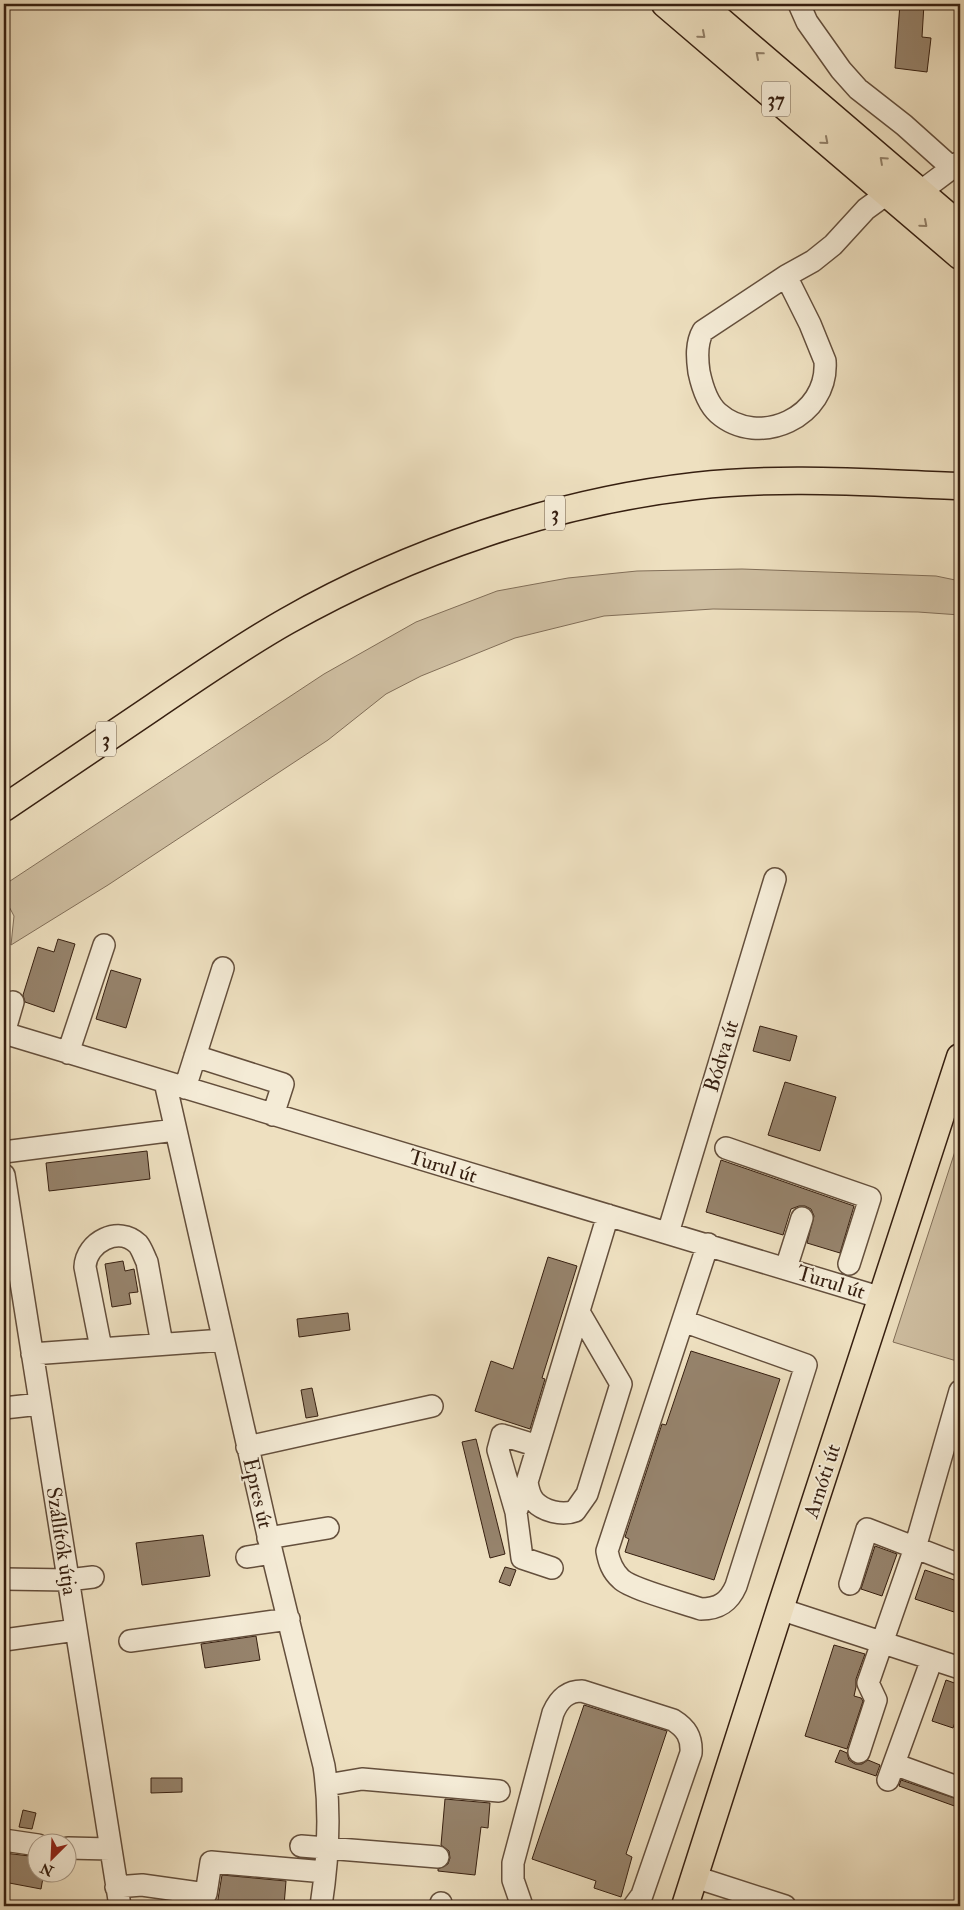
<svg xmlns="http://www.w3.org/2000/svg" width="964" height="1910" viewBox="0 0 964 1910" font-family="'IM FELL Double Pica',serif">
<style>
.green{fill:#cfbfa2;stroke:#826f59}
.building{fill:#96836c;stroke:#361f10}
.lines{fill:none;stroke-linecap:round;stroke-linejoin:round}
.minor-casing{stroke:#644f3c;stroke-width:24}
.major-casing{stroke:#361f10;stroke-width:29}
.minor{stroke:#f4ebd6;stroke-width:21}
.major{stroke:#eee0c0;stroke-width:26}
.oneway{stroke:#928068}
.labels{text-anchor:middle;stroke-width:4;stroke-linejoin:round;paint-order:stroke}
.shield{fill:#f4ebd6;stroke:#6f5c4b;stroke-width:1}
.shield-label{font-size:20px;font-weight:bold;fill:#361f10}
.street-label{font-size:21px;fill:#361f10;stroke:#f4ebd6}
</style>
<rect width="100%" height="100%" fill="#eee0c0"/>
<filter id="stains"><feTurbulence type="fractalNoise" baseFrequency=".004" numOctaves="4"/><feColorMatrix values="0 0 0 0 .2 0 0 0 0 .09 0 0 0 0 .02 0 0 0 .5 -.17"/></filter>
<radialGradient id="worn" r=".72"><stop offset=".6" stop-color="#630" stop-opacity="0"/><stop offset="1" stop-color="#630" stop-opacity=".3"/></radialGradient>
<path class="green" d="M742 569 936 576 960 581V615L918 612 713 609 604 616 515 638 421 676 386 694 328 740 108 885 11 945 14 916 4 897V885L324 674 416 622 497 591 568 578 637 571Z
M960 1136V1362L893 1342Z"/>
<path class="building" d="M900 4H924L922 37 931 38 927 72 895 68Z
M58 939 75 944 54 1012 25 1002 23 995 38 947 54 952Z
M111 970 141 979 126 1028 96 1019Z
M760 1026 797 1036 790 1061 753 1051Z
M785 1082 836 1097 820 1151 768 1135Z
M147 1151 150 1179 49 1191 46 1163Z
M721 1160 854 1206 840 1253 807 1243 814 1216 811 1209 805 1206H799L791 1209 783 1235 706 1212Z
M548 1257 577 1266 542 1378 545 1379 530 1429 475 1411 491 1361 513 1369Z
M123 1261 125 1271 134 1269 138 1292 129 1293 131 1304 112 1307 105 1264Z
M348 1313 350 1330 299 1337 297 1319Z
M691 1351 780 1379 714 1580 625 1552 629 1539 625 1537 662 1424 666 1425Z
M312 1388 318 1416 306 1418 301 1390Z
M476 1439 505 1554 490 1558 462 1442Z
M203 1535 210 1576 142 1585 136 1543Z
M875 1546 897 1554 882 1596 861 1589Z
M505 1567 516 1570 510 1586 499 1582Z
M925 1570 960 1582V1614L915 1599Z
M256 1636 260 1660 205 1668 201 1644Z
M834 1645 865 1654 856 1679V1687L854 1696 861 1698 863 1701 847 1749 805 1736Z
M946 1680 960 1685V1707L953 1728 932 1721Z
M584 1705 667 1731 626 1854 632 1857 621 1897 594 1888 596 1881 532 1859Z
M840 1750 847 1753 849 1760 855 1764H862L868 1760 880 1765 876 1776 835 1762Z
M151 1778H182V1792L151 1793Z
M901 1780 960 1800V1808L899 1786Z
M445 1799 490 1803 488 1828 481 1827 475 1875 438 1871V1869L448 1864 450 1858 449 1851 441 1845Z
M23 1810 36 1813 32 1829 19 1827Z
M4 1853 38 1857V1872H44L41 1889 4 1882Z
M222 1875 286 1881 284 1906 217 1905Z"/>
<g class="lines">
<defs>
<path id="minor" d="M799 4 807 22 841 70 858 89 904 125 952 168
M920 192 960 162
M786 276 810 324 825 361C829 417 759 449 718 413 707 403 702 386 699 372 697 358 696 343 703 331L786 276 813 261 833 245 866 209 888 193
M4 1033 882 1298
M4 1033 13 1002
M68 1053 104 945
M195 1056 283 1084 273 1115
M165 1082 272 1553 324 1766C331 1812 328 1860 321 1906
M185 1088 223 968
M726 1148 870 1198 849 1264
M4 1152 175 1130
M4 1175 120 1906
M668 1233 775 879
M786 1268 802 1218
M579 1312 621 1384 587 1494 575 1511C562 1516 543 1511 534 1501 529 1495 528 1488 527 1482L608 1215
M683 1321 806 1365 736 1586C729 1602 719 1609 701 1609 684 1603 631 1589 621 1579 612 1571 609 1562 607 1551L708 1244
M101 1348 85 1267C86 1242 119 1225 138 1244 142 1249 144 1256 147 1262L162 1344
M32 1354 223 1340
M4 1408 40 1404
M247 1447 432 1406
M521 1498 516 1512 522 1558 552 1568
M516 1512 498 1450 502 1435 538 1446
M268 1538 328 1528
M247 1557 272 1553
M4 1579 68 1580 93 1577
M850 1584 867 1529 960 1565
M780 1609 960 1668
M4 1640 76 1630
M130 1641 289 1619
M859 1752 876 1700 868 1683 915 1548 960 1391
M894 1764 960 1788
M888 1780 932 1659
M327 1785 362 1779 499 1791
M4 1840 38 1845
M301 1846 438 1857
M68 1848 110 1849
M695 1877 785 1906
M116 1887 142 1885 206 1894 211 1862 325 1872
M440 1906 441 1903
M522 1906 513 1880V1863L553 1713C559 1699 567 1691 582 1691L673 1720C686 1728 692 1737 691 1753L642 1895 634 1906"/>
<path id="major" d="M665 4 960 256
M701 4 960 226
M4 808C54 774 105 740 155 706 198 677 241 647 287 621 409 552 554 502 695 486 784 476 871 483 960 486
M685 1906 780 1609 960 1057"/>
</defs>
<use href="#minor" class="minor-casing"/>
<use href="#major" class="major-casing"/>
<use href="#minor" class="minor"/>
<use href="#major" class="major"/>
</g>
<defs><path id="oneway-chevron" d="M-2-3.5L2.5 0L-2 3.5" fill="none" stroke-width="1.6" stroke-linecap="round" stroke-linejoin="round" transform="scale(1.25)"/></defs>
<g class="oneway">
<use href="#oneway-chevron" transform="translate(702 35) rotate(41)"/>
<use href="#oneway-chevron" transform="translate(759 55) rotate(-139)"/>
<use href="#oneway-chevron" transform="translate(825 141) rotate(41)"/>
<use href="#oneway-chevron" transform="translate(883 160) rotate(-138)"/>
<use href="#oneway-chevron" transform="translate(924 224) rotate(41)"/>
</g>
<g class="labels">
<g class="shield">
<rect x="762" y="81.5" width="28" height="35" rx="4"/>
<rect x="545" y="495.5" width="20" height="35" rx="4"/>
<rect x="96" y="721.5" width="20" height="35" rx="4"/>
</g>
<g class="shield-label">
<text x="776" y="106">37</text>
<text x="555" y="520">3</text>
<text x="106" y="746">3</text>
</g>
<g class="street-label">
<text transform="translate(721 1056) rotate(-73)" y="7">Bódva út</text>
<text transform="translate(443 1166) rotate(17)" y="7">Turul út</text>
<text transform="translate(831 1282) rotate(17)" y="7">Turul út</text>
<text transform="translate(822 1481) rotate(-72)" y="7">Arnóti út</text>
<text transform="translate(258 1493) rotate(77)" y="7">Epres út</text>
<text transform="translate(62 1541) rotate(81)" y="7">Szállítók útja</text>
</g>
</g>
<rect width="964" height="1910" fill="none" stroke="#eee0c0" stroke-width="20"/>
<rect x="5" y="5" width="954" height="1900" fill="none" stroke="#361f10" stroke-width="2.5"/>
<rect x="10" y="10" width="944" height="1890" fill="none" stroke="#361f10"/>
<g transform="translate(52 1858) rotate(204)"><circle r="24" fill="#f4ebd6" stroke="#a89987"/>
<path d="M0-4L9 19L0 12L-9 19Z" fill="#8f2418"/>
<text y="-8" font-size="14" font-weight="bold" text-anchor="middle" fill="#361f10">N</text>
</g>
<rect width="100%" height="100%" filter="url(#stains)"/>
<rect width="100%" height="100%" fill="url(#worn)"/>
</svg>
